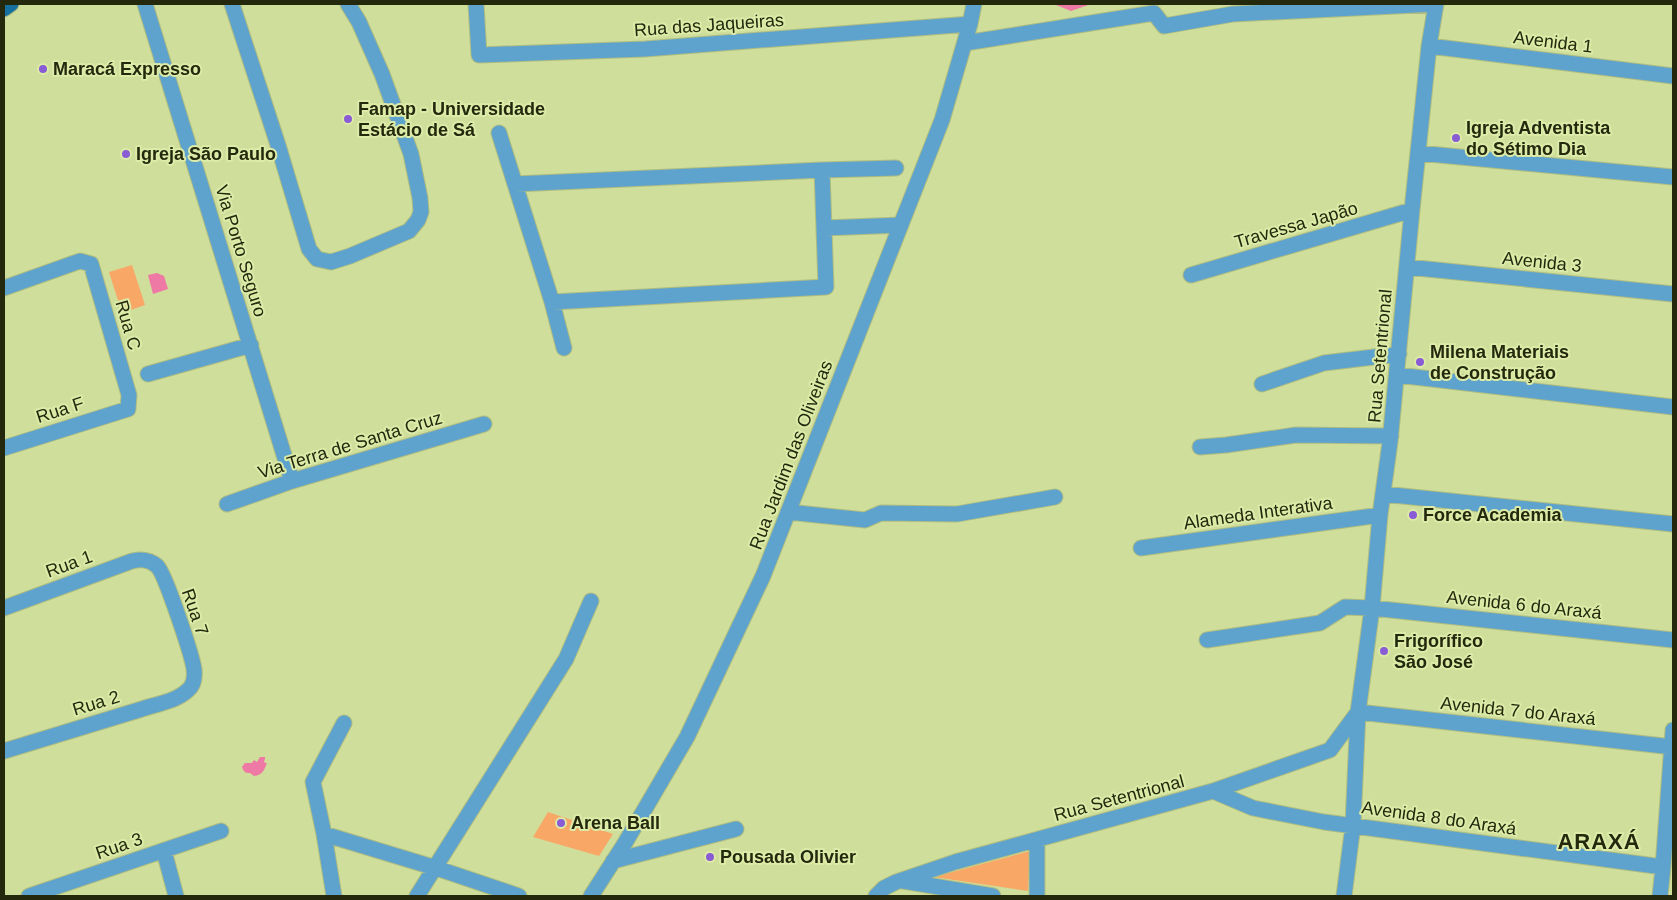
<svg xmlns="http://www.w3.org/2000/svg" width="1677" height="900" viewBox="0 0 1677 900" font-family="Arial,sans-serif">
<style>
.green{fill:#f9a766}
.water{fill:#ef79a5}
.lines{fill:none;stroke-linecap:round;stroke-linejoin:round}
.minor-casing{stroke:#b0bd81;stroke-width:17}
.major-casing{stroke:#b0bd81;stroke-width:17}
.minor{stroke:#5ea3ce;stroke-width:15}
.major{stroke:#16709f;stroke-width:15}
.poi-dot{fill:#895bd4;stroke:#dceba7;stroke-width:2}
.labels{text-anchor:middle;stroke-width:4;stroke-linejoin:round;paint-order:stroke}
.street-label{font-size:18px;fill:#24290e;stroke:#dceba7}
.poi-label{font-size:18px;font-weight:bold;fill:#24290e;stroke:#dceba7;text-anchor:start}
.district-label{font-size:22px;font-weight:bold;letter-spacing:1px;fill:#24290e;stroke:#dceba7}
</style>
<rect width="100%" height="100%" fill="#cfde9a"/>
<path class="green" d="M132 265 145 305 122 313 109 272Z
M548 812 613 834 599 856 533 837Z
M1030 851 1028 891 934 877Z"/>
<path class="water" d="M1056 4H1091L1071 11 1056 5Z
M157 273 164 276 168 289 153 294 148 275Z
M260 757H265V759L264 761 265 763H267C264 770 263 775 254 776L250 773C245 773 244 772 242 767L245 763H252L254 760 257 762Z"/>
<g class="lines">
<defs>
<path id="minor" d="M145 4 292 481
M232 4 278 145 309 249 317 259 331 262 350 256 409 231 418 220 421 212 420 198 411 154 382 74 359 22 348 4
M476 4 479 55 645 49 970 24
M965 43 1154 13 1164 26 1233 14 1436 4 1429 46 1412 210 1390 442 1380 515 1372 608 1358 712 1353 825 1344 896
M1429 46 1673 76
M499 133 552 302 564 348
M1418 153 1673 177
M822 170 896 168
M515 184 822 170 826 287 552 302
M824 228 901 225
M1407 267 1673 294
M1191 275 1412 210
M4 288 80 261 91 264 129 395 128 409 4 448
M148 374 251 345
M1397 375 1673 407
M1262 384 1324 363 1399 354
M1200 447 1226 445 1296 435 1391 436
M1383 494 1673 524
M227 504 292 481 484 424
M788 512 865 520 881 513 957 514 1055 497
M1141 548 1380 515
M4 608 132 561C141 559 149 559 157 566 165 573 192 655 194 669 195 677 194 685 188 690 177 701 157 704 142 709 96 723 50 737 4 751
M1207 640 1320 623 1345 607 1372 608 1673 640
M1358 712 1673 747
M1213 791 1253 808 1324 822 1663 867
M324 834 313 782 344 723
M1037 840V896
M164 851 176 896
M613 861 736 829
M903 881 993 896
M29 896 221 831
M334 896 324 834 436 868 519 896
M417 896 566 659 591 601
M591 896 625 843 687 737 763 576 942 120 970 24 974 4
M876 896 884 888 896 882 955 862 1213 791 1330 750 1358 712
M1660 896 1663 867 1673 730"/>
<path id="major" d="M4 9 11 4"/>
</defs>
<use href="#minor" class="minor-casing"/>
<use href="#major" class="major-casing"/>
<use href="#minor" class="minor"/>
<use href="#major" class="major"/>
</g>
<g class="poi-dot">
<circle cx="43" cy="69" r="5"/>
<circle cx="348" cy="119" r="5"/>
<circle cx="1456" cy="138" r="5"/>
<circle cx="126" cy="154" r="5"/>
<circle cx="1420" cy="362" r="5"/>
<circle cx="1413" cy="515" r="5"/>
<circle cx="1384" cy="651" r="5"/>
<circle cx="561" cy="823" r="5"/>
<circle cx="710" cy="857" r="5"/>
</g>
<g class="labels">
<g class="street-label">
<text transform="translate(709 25) rotate(-4)" y="6">Rua das Jaqueiras</text>
<text transform="translate(1553 42) rotate(7)" y="6">Avenida 1</text>
<text transform="translate(1296 225) rotate(-16)" y="6">Travessa Japão</text>
<text transform="translate(241 251) rotate(73)" y="6">Via Porto Seguro</text>
<text transform="translate(1542 262) rotate(6)" y="6">Avenida 3</text>
<text transform="translate(128 325) rotate(74)" y="6">Rua C</text>
<text transform="translate(1380 356) rotate(-85)" y="6">Rua Setentrional</text>
<text transform="translate(60 410) rotate(-18)" y="6">Rua F</text>
<text transform="translate(350 445) rotate(-17)" y="6">Via Terra de Santa Cruz</text>
<text transform="translate(791 455) rotate(-69)" y="6">Rua Jardim das Oliveiras</text>
<text transform="translate(1258 513) rotate(-8)" y="6">Alameda Interativa</text>
<text transform="translate(69 564) rotate(-20)" y="6">Rua 1</text>
<text transform="translate(1524 605) rotate(6)" y="6">Avenida 6 do Araxá</text>
<text transform="translate(195 612) rotate(71)" y="6">Rua 7</text>
<text transform="translate(96 703) rotate(-17)" y="6">Rua 2</text>
<text transform="translate(1518 711) rotate(6)" y="6">Avenida 7 do Araxá</text>
<text transform="translate(1119 798) rotate(-15)" y="6">Rua Setentrional</text>
<text transform="translate(1439 818) rotate(8)" y="6">Avenida 8 do Araxá</text>
<text transform="translate(119 846) rotate(-19)" y="6">Rua 3</text>
</g>
<g class="poi-label">
<text x="53" y="75">Maracá Expresso</text>
<text x="358" y="115">Famap - Universidade<tspan x="358" dy="21">Estácio de Sá</tspan></text>
<text x="1466" y="134">Igreja Adventista<tspan x="1466" dy="21">do Sétimo Dia</tspan></text>
<text x="136" y="160">Igreja São Paulo</text>
<text x="1430" y="358">Milena Materiais<tspan x="1430" dy="21">de Construção</tspan></text>
<text x="1423" y="521">Force Academia</text>
<text x="1394" y="647">Frigorífico<tspan x="1394" dy="21">São José</tspan></text>
<text x="571" y="829">Arena Ball</text>
<text x="720" y="863">Pousada Olivier</text>
</g>
<g class="district-label">
<text x="1599" y="849">ARAXÁ</text>
</g>
</g>
<rect width="1677" height="900" fill="none" stroke="#24290e" stroke-width="10"/>
</svg>
